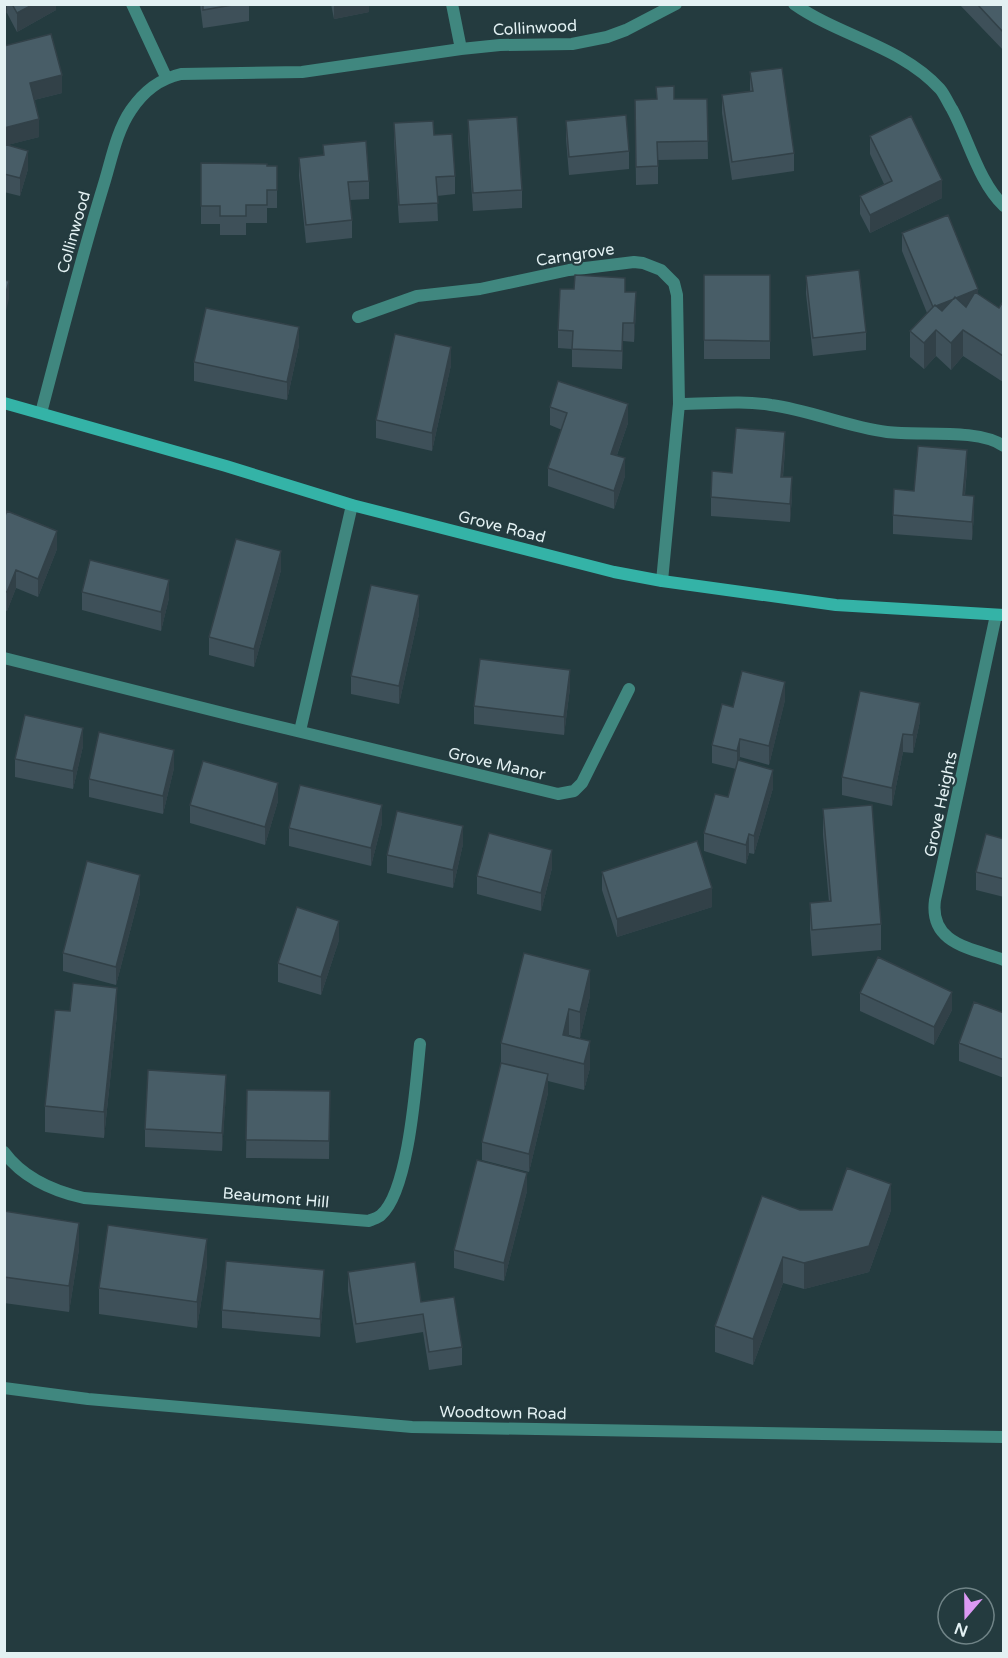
<svg xmlns="http://www.w3.org/2000/svg" width="1008" height="1658" viewBox="0 0 1008 1658" font-family="'Varela Round',sans-serif">
<style>
.lines{fill:none;stroke-linecap:round;stroke-linejoin:round}
.street{stroke:#40877f;stroke-width:12}
.secondary{stroke:#34b3a7;stroke-width:12}
.wall{fill:#3e5059}
.shaded-wall{fill:#324148}
.building{fill:#485d67;stroke:#324148;stroke-width:1.5}
.labels{text-anchor:middle;stroke-width:4.5;stroke-linejoin:round;paint-order:stroke}
.street-label{font-size:16px;fill:#e3f1f3;stroke:#243b3f}
</style>
<rect width="100%" height="100%" fill="#243b3f"/>
<g class="lines">
<path class="street" d="M132 4 166 77
M452 4 461 49
M794 4C841 37 901 46 940 89 945 95 948 103 952 109 968 138 979 183 1004 206
M358 317 417 296 480 289 569 270 634 262 643 263 661 270 674 283 677 295 679 404 662 581
M679 404C709 404 741 400 771 405 810 410 847 427 887 432 919 436 978 428 1004 446
M41 413C61 337 80 262 103 187 111 162 116 132 131 110 144 91 159 79 181 74L302 72 461 49 500 45 572 44 607 37 626 30 676 4
M996 615 935 900C929 944 971 948 1004 960
M4 658 239 717 558 794 574 791 582 783 629 689
M300 731 352 505
M4 1152C23 1178 53 1191 84 1198L369 1221C373 1219 378 1218 381 1215 409 1191 416 1082 420 1044
M4 1388 88 1399 412 1427 1004 1437"/>
<path class="secondary" d="M4 403 226 466 352 505 614 572 662 581 836 605 1004 615"/>
</g>
<path class="wall" d="M4 4H56V10L17 32 7 13Z
M200 4H249V21L203 28Z
M331 4H369V12L334 19Z
M959 4H1004V51Z
M4 46 62 93 34 100 39 137 7 145 28 169 20 196 4 192Z
M750 72 794 153V171L732 180 722 113V95L750 91Z
M674 99H707L708 159 658 160V184L636 185 635 118Z
M468 120 522 190V208L473 211 468 138Z
M566 121 629 151V169L569 175 566 139Z
M394 123 434 135 455 176V194L437 196 438 221 399 223 394 141Z
M870 136 942 198 870 233 860 214V196L884 184 870 154Z
M323 145 369 181V199L350 200 352 220V238L306 243 299 176V158L323 155Z
M201 163 277 166V208H267V223H246V235H220V224H201Z
M902 233 978 294 999 308 1004 300 1003 382 963 356 951 370 936 356 924 369 910 357V331L927 313 902 251Z
M704 275H770V359H704Z
M806 276 866 332V350L813 356 806 294Z
M625 292 636 310 634 342 623 341 622 369 572 367V349L558 348V330Z
M299 345 287 400 194 381V362Z
M451 365 432 451 376 438V420Z
M550 407 628 423 617 455 625 476 614 509 548 486V468L562 430 550 425Z
M785 450 783 477 792 496 790 522 711 516V497L732 473Z
M967 468 965 495 974 514 972 540 893 534V515L914 491Z
M4 518 57 549 38 597 16 588 7 611 4 610Z
M281 570 254 667 209 655V637Z
M82 592 169 598 161 631 82 610Z
M419 614 399 704 351 694V676Z
M570 688 564 735 474 724V706Z
M785 700 769 765 740 757 739 760 773 788 754 854 749 853 746 864 704 851V833L728 797 736 769 712 763V745L733 707Z
M920 721 913 753 903 752 892 806 842 795V777Z
M83 746 73 789 15 777V759Z
M174 768 163 814 89 797V779Z
M278 801 265 845 190 823V805Z
M823 809 881 924V950L812 956 810 929V903L829 902 823 835Z
M382 823 371 866 289 846V828Z
M1004 839V897L976 890V872Z
M463 844 453 888 387 873V855Z
M552 868 541 911 477 894V876Z
M602 872 712 907 617 937 602 890Z
M140 893 116 985 63 971V953Z
M339 940 321 995 278 982V963Z
M860 993 952 1010 934 1045 860 1011Z
M590 996 580 1038 569 1035V1036L590 1068 584 1090 548 1081V1093L529 1172 482 1160V1142L501 1063V1043Z
M1004 1013V1078L959 1061V1043Z
M117 1014 104 1138 45 1132V1106Z
M247 1090 330 1091 329 1159 246 1158Z
M226 1093 222 1151 145 1147V1129Z
M527 1191 504 1281 454 1268V1250Z
M800 1210H891L869 1272 804 1289 783 1283 753 1365 715 1352V1326Z
M4 1211 79 1249 69 1312 4 1303Z
M207 1265 197 1328 99 1314V1288Z
M348 1272 421 1302 462 1347V1365L429 1370 423 1332 356 1343 348 1291Z
M324 1288 320 1337 222 1328V1310Z"/>
<path class="shaded-wall" d="M4 4H7V13L4 14Z
M34 4H56V10L17 32V13Z
M334 4H369V12L334 19Z
M62 75V93L30 101V83Z
M39 119V137L4 146V128Z
M28 151V169L20 196V178Z
M942 180V198L870 233V215Z
M9 281V299L4 319V301Z
M978 289V307L933 325V307Z
M636 292V310L634 342V323Z
M623 323V341L622 369V351Z
M299 327V345L287 400V382Z
M936 330V356L924 369V343Z
M963 330V356L951 370V343Z
M451 347V365L432 451V433Z
M1004 355V381L1003 382V356Z
M628 404V423L611 472V454Z
M785 432V450L781 495V477Z
M967 450V468L963 513V495Z
M625 458V476L614 509V491Z
M792 477V496L790 522V504Z
M974 496V514L972 540V522Z
M57 531V549L38 597V579Z
M281 551V570L254 667V649Z
M16 570V588L7 611V592Z
M169 580V598L161 631V612Z
M419 595V614L399 704V686Z
M570 670V688L564 735V717Z
M785 682V700L769 765V746Z
M920 703V721L913 753V735Z
M83 728V746L73 789V771Z
M903 734V752L892 806V788Z
M740 739V757L737 769V751Z
M174 750V768L163 814V796Z
M773 770V788L754 854V836Z
M278 783V801L265 845V827Z
M382 805V823L371 866V848Z
M463 826V844L453 888V870Z
M749 834V853L746 864V845Z
M552 850V868L541 911V893Z
M140 875V893L116 985V967Z
M712 888V907L617 937V919Z
M339 921V940L321 995V977Z
M590 970V996L580 1038V1012Z
M117 988V1014L104 1138V1112Z
M952 992V1010L934 1045V1027Z
M569 1009V1035L563 1061V1035Z
M590 1041V1068L584 1090V1064Z
M548 1074V1093L529 1172V1154Z
M226 1075V1093L222 1151V1133Z
M527 1173V1191L504 1281V1263Z
M891 1184V1210L869 1272 804 1289V1263Z
M79 1223V1249L69 1312V1286Z
M207 1239V1265L197 1328V1302Z
M783 1257V1283L753 1365V1339Z
M324 1270V1288L320 1337V1319Z"/>
<path class="building" d="M12 4H34L17 13Z
M203 4H238L203 10Z
M977 4H1004V33Z
M51 34 62 75 30 83 39 119 4 128V46Z
M782 68 794 153 732 162 722 95 753 91 750 72Z
M674 86V99H707L708 141 657 142 658 166 636 167 635 100 657 99 656 87Z
M626 115 629 151 569 157 566 121Z
M911 116 942 180 870 215 860 196 892 181 870 136Z
M517 117 522 190 473 193 468 120Z
M433 121 434 135 452 134 455 176 436 177 438 203 399 205 394 123Z
M366 141 369 181 348 182 352 220 306 225 299 158 324 155 323 145Z
M4 144 28 151 20 178 4 174Z
M201 163 267 164V166H277V190H267V205H246V216H220V206H201Z
M948 215 978 289 956 298 955 297 954 299 936 306 935 305 933 307 902 233Z
M859 270 866 332 813 338 806 276Z
M575 275 625 278V292H636L634 323H623L622 351 572 349 573 331 558 330 560 289H574Z
M704 275H770V341L704 340Z
M4 280 9 281 4 301Z
M975 292 999 308 1004 300 1003 356 963 330 951 343 936 330 924 343 910 331 935 305 942 311 955 297 966 307Z
M206 308 299 327 287 382 194 362Z
M395 334 451 347 432 433 376 420Z
M558 381 628 404 611 454 625 458 614 491 548 468 567 413 550 407Z
M736 428 785 432 781 477H792L790 504 711 497 712 471 732 473Z
M918 446 967 450 963 495 974 496 972 522 893 515 894 489 914 491Z
M7 511 57 531 38 579 16 570 7 592 4 591V518Z
M236 539 281 551 254 649 209 637Z
M90 560 169 580 161 612 82 592Z
M371 585 419 595 399 686 351 676Z
M480 659 570 670 564 717 474 706Z
M742 671 785 682 769 746 740 739 737 751 712 745 722 704 733 707Z
M860 691 920 703 913 735 903 734 892 788 842 777Z
M25 715 83 728 73 771 15 759Z
M99 732 174 750 163 796 89 779Z
M738 760 773 770 754 836 749 834 746 845 704 833 715 794 728 797Z
M203 761 278 783 265 827 190 805Z
M300 785 382 805 371 848 289 828Z
M872 805 881 924 812 930 810 903 831 901 823 809Z
M397 811 463 826 453 870 387 855Z
M489 833 552 850 541 893 477 876Z
M986 834 1004 839V879L976 872Z
M697 841 712 888 617 919 602 872Z
M87 861 140 875 116 967 63 953Z
M297 907 339 921 321 977 278 963Z
M524 953 590 970 580 1012 569 1009 563 1035 590 1041 584 1064 501 1043Z
M878 957 952 992 934 1027 860 993Z
M73 983 117 988 104 1112 45 1106 55 1010 70 1011Z
M974 1002 1004 1013V1060L959 1043Z
M501 1063 548 1074 529 1154 482 1142Z
M148 1070 226 1075 222 1133 145 1129Z
M247 1090 330 1091 329 1141 246 1140Z
M477 1160 527 1173 504 1263 454 1250Z
M847 1168 891 1184 869 1246 804 1263 783 1257 753 1339 715 1326 762 1196 800 1210H832Z
M4 1211 79 1223 69 1286 4 1277Z
M108 1225 207 1239 197 1302 99 1288Z
M226 1261 324 1270 320 1319 222 1310Z
M415 1262 421 1302 454 1297 462 1347 429 1352 423 1314 356 1324 348 1272Z"/>
<g class="labels">
<g class="street-label">
<text transform="translate(535 27) rotate(-3)" y="6">Collinwood</text>
<text transform="translate(73 232) rotate(-74)" y="6">Collinwood</text>
<text transform="translate(575 254) rotate(-9)" y="6">Carngrove</text>
<text transform="translate(502 526) rotate(14)" y="6">Grove Road</text>
<text transform="translate(497 763) rotate(13)" y="6">Grove Manor</text>
<text transform="translate(940 804) rotate(-78)" y="6">Grove Heights</text>
<text transform="translate(276 1197) rotate(5)" y="6">Beaumont Hill</text>
<text transform="translate(503 1412) rotate(1)" y="6">Woodtown Road</text>
</g>
</g>
<rect width="1008" height="1658" fill="none" stroke="#e3f1f3" stroke-width="12"/>
<g transform="translate(966 1616) rotate(200)"><circle r="28" fill="#243b3f" stroke="#708487" stroke-width="1.5"/>
<path d="M0-4.5L10 22L0 15L-10 22Z" fill="#dc99f4"/>
<text y="-9" font-size="16" font-weight="bold" text-anchor="middle" fill="#e3f1f3">N</text>
</g>
</svg>
